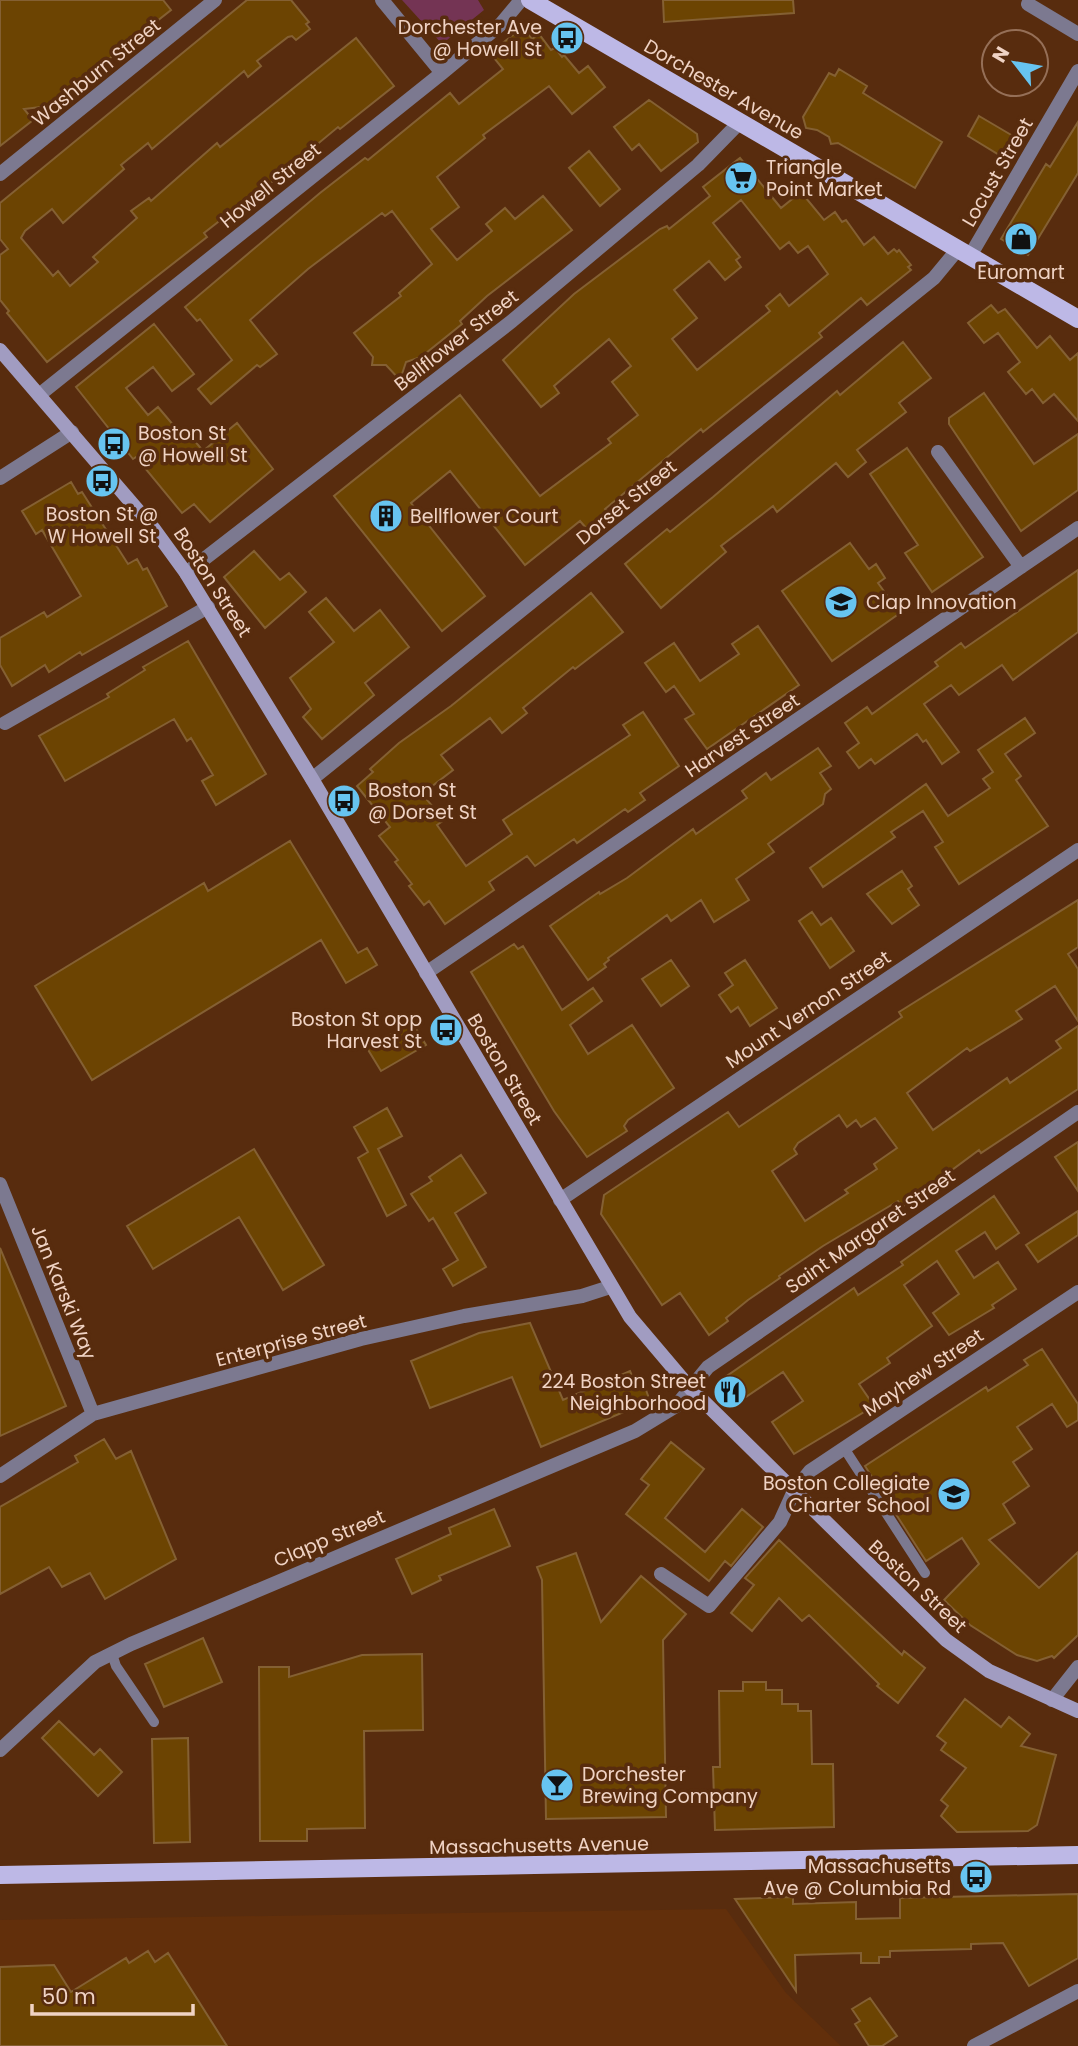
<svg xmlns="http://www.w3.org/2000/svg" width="1078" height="2046" viewBox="0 0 1078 2046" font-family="Poppins,sans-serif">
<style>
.built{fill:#622f0b}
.green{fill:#743454}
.building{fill:#6c4402;stroke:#846033;stroke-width:2;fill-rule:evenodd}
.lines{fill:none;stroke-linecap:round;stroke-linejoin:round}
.service{stroke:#7c7990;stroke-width:10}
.minor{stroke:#7c7990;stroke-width:14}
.tertiary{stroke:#7c7990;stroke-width:14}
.secondary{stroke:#a19cc1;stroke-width:14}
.primary{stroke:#bdb8e6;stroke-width:18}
.labels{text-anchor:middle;stroke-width:7;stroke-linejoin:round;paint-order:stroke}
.poi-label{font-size:19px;fill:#f0d3c4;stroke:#582c0e;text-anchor:start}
.street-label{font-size:19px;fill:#f0d3c4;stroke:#582c0e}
</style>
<rect width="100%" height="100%" fill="#582c0e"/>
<path class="built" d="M726 1909 786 1993 841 2046H0V1920Z"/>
<path class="green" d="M402 0H478L484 10 442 44Z"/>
<path class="building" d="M0 0H163L171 10 49 106 24 109 33 120 0 146Z
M247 0H291L309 22 306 24 310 29 296 40 292 36 288 37 257 61 261 66 248 77 244 71 152 149 148 143 121 165 124 169 63 223 52 209 25 231 21 238 53 276 58 271 70 286 98 262 93 257 137 218 131 211 149 198 151 201 217 143 220 147 356 38 394 86 340 129 338 127 238 210 236 208 204 233 207 237 47 362 7 313 9 311 0 300V255L8 249 0 239V203Z
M663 0H793L794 13 664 22Z
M523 27 532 39 539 34 551 50 555 48 562 57 564 55 579 73 588 66 605 87 572 114 549 86 483 135 485 138 437 177 459 207 431 229 457 260 492 231 486 224 505 208 515 219 543 196 572 230 487 296 460 321 462 324 421 357 406 362 400 380 386 365H372L373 357 354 333 401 296 399 293 432 264 392 211 385 216 382 213 308 269 250 320 277 354 260 367 257 365 211 404 198 389 232 360 200 319 197 321 185 307 320 193 365 158 368 160 450 93 459 104 503 69 490 53Z
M839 69 867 86 863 93 942 142 915 188 838 143 831 144 829 137 817 130 806 128 803 117 829 73 835 76Z
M649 100 697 134 698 142 661 171 639 144 632 150 614 127Z
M979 116 1013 136 1001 156 968 136Z
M1078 122V173L1028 255 1001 239 1046 164 1050 167Z
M589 151 620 189 600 206 569 168Z
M740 158 781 208 801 192 824 220 835 212 842 222 846 220 864 245 874 237 888 254 894 249 897 252 899 250 911 265 908 267 911 270 867 305 861 298 819 333 822 337 703 432 701 429 605 509 608 512 587 529 580 521 525 565 450 471 411 503 485 596 442 631 334 496 460 395 540 496 611 443 608 439 638 415 612 382 631 366 609 339 554 386 559 393 541 407 503 360 574 294 660 229 667 226 669 229 710 196 703 187ZM741 200 780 249 789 242 798 253 808 246 828 274 789 306 780 294 766 306 770 311 697 370 672 339 697 318 674 290 709 261 725 280 741 267 736 260 740 257 713 223Z
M991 305 998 313 1005 309 1037 348 1050 336 1070 360 1078 353V421L1054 394 1043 403 1032 389 1026 394 1008 372 1020 362 998 333 984 343 968 323Z
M154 324 194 374 172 391 153 367 126 388 148 415 158 407 180 433 185 429 203 451 237 423 273 469 210 522 194 504 182 513 136 457 133 459 76 387Z
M903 342 931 378 899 403 906 412 857 450 866 462 848 477 836 463 777 512 773 506 721 546 726 552 661 608 625 564 667 529 670 532 713 497 837 391 840 395Z
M984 393 1034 464 1078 434V490L1021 531 949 424V418Z
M907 448 983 557 932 592 905 553 918 545 870 474Z
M71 482 78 494 82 492 128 564 137 559 143 570 147 568 167 606 82 655 80 652 49 672 45 665 12 686 0 665V638L44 612 47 617 81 596 42 530 36 534 22 511Z
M850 543 869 569 876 564 885 578 878 583 900 613 832 661 782 591Z
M254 551 280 580 289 573 306 592 265 628 224 577Z
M1078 570V632L1013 680 1002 665 959 695 951 685 924 704 959 752 942 764 926 740 923 742 917 734 875 764 871 759 859 768 847 752 859 743 845 723 867 707 872 714 938 666 935 662 961 643 965 648Z
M591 593 623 632 575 669 573 667 523 708 527 713 502 733 490 718 441 755 453 770 422 794 444 820 437 825 466 866 512 834 503 820 630 735 623 725 643 712 679 766 640 793 645 800 628 812 625 809 577 843 574 839 535 866 527 856 489 882 494 890 445 924 429 901 424 905 409 886 412 884 395 862 398 860 379 836 390 827 357 786 373 772 370 769 399 743 451 706Z
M326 598 354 631 380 610 409 647 365 683 374 695 322 739 303 717 311 709 290 678 334 642 309 612Z
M758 626 799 685 707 749 685 719 694 714 674 686 666 692 645 663 674 643 700 681 739 654 732 644Z
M188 641 266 774 216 805 202 781 213 775 191 738 187 741 174 719 65 781 39 736 109 697 107 694 145 670 143 667Z
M1025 718 1035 733 1005 754 1021 776 1016 780 1048 826 959 884 935 847 943 842 923 811 891 832 895 837 823 887 810 868 926 784 948 816 990 788 983 779 993 772 978 750Z
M818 748 831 766 820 773 831 789 825 794 823 804 768 844 774 852 736 879 749 900 714 922 701 900 671 921 667 915 608 958 609 960 604 964 606 967 588 980 550 926 599 892 600 894 627 878 693 829 696 834 747 798 742 791 766 773 771 780Z
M290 841 358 953 367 948 377 965 346 983 321 940 92 1080 35 986 204 883 208 891Z
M902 871 912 886 908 889 919 905 892 924 867 894Z
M1078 900V947L1068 954 1078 969V1021L1055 986 1016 1011 1022 1019 970 1051 967 1048 907 1093 933 1130 1007 1078 1010 1083 1061 1048 1056 1041 1078 1026V1089L981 1153 979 1150 902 1207 898 1201 823 1246 779 1276 780 1278 748 1300 726 1318 728 1321 709 1335 680 1293 662 1305 601 1214 604 1195 728 1112 739 1127 902 1017 899 1012ZM839 1115 847 1127 856 1120 861 1127 875 1118 897 1148 874 1164 877 1169 845 1190 848 1193 805 1221 772 1171 797 1154 794 1149 798 1143Z
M812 912 821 925 831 918 854 951 830 968 799 921Z
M514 944 518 949 523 946 562 1010 593 988 602 1001 570 1025 588 1054 632 1025 674 1088 628 1120 624 1126 627 1131 587 1157 554 1111 471 972Z
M671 960 689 986 661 1006 642 979Z
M745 960 777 1008 750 1026 738 1007 731 1012 719 995 733 985 725 973Z
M412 1022 426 1045 381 1071 367 1048Z
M387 1108 402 1136 378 1149 406 1205 387 1216 358 1158 368 1152 354 1127Z
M1078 1142V1191L1055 1157Z
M254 1149 324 1265 283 1290 239 1217 153 1269 127 1226Z
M461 1155 486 1193 455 1213 486 1267 453 1286 443 1269 458 1260 433 1218 429 1221 411 1194 432 1181 429 1177Z
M994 1196 1019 1233 996 1249 985 1232 956 1251 974 1278 998 1262 1016 1289 992 1305 994 1308 949 1335 933 1313 959 1294 937 1261 904 1285 932 1326 887 1358 890 1363 859 1384 872 1403 863 1409 864 1412 794 1454 772 1422 803 1401 783 1372 740 1401 721 1380 854 1288 858 1295 903 1265 901 1262Z
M1078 1211V1235L1038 1262 1026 1245Z
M0 1248 66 1406 0 1436Z
M530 1323 563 1400 630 1371 636 1385 643 1382 650 1401 541 1447 512 1377 430 1408 411 1361 479 1333Z
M1042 1349 1078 1404V1420L1067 1427 1052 1404 1017 1427 1032 1449 1013 1462 1029 1486 1003 1504 1015 1523 989 1540 1039 1588 1078 1552V1635L1054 1658 1052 1656 1037 1661 1017 1655 970 1625 944 1600 979 1564 962 1538 926 1561 865 1466 986 1387 988 1391 1028 1365 1024 1360Z
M104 1439 116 1459 131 1451 176 1559 105 1599 90 1573 62 1587 49 1567 0 1594V1507L78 1462 75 1456Z
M671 1442 704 1469 665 1518 705 1552 742 1509 763 1527 731 1566 725 1561 709 1581 626 1514 649 1485 641 1479Z
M494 1509 510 1546 439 1576 441 1580 412 1594 396 1559 451 1534 449 1528Z
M779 1540 902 1655 904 1651 925 1668 898 1703 877 1686 879 1684 809 1615 802 1621 779 1598 752 1631 731 1613 754 1585 745 1578Z
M576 1553 601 1622 641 1576 686 1614 663 1640 666 1817 546 1819 542 1580 537 1567Z
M203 1638 222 1682 164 1707 145 1664Z
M422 1654 423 1730 364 1731 365 1828 307 1829V1841H260L259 1667H289V1677L362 1655Z
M743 1682H766V1690H782V1704H798V1711H811L812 1764H833L834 1827 715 1830 713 1767H720L719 1691H743Z
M965 1699 1001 1727 1009 1717 1030 1734 1021 1746 1056 1755 1037 1825 1028 1831 957 1832 941 1816 948 1806 941 1800 966 1768 941 1750 946 1743 937 1736Z
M59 1721 94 1755 100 1749 122 1772 98 1796 42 1738Z
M188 1738 190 1842 154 1843 152 1739Z
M1078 1894V1958L1029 1986 1003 1943 971 1944V1949L890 1951V1957H879V1963H861V1953L795 1955 796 1991 735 1899 793 1897V1904L856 1902V1919L900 1918V1898Z
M148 1951 155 1962 168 1953 227 2046H0V1967L54 1965 71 1992 126 1958 129 1963Z
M870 1998 897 2036 882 2046H869L855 2024 860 2021 852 2009Z"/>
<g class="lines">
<path class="service" d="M844 1448 925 1573
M112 1654 116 1666 154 1722"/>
<path class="minor" d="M382 0 442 73
M1028 4 1078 34
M0 174 215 0
M970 256 1078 71
M39 395 442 73 501 24 521 0
M938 452 1021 567
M0 478 72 432
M186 573 512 321 698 165 739 123
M5 723 208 607
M312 779 934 278 958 249
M426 973 1078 528
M0 1184 93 1414
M560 1200 1078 850
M0 1476 93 1414 361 1339 464 1316 582 1296 610 1287
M661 1574 709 1606 780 1522 794 1491 810 1471 1078 1292
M1052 1700 1078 1667
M0 1750 95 1662 131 1644 635 1431 676 1406 708 1367 1078 1112"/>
<path class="tertiary" d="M974 2046 1078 1991"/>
<path class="secondary" d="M0 350 154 529 186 573 312 779 630 1317 691 1389 946 1640 989 1671 1078 1711"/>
<path class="primary" d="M530 0 1078 319
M0 1875 1078 1855"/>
</g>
<defs>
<symbol id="bus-disc" viewBox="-11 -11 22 22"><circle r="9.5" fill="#67c4f0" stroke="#582c0e"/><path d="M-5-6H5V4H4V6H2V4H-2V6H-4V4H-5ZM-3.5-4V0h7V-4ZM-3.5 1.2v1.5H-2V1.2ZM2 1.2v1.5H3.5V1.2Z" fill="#111"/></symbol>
<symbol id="supermarket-disc" viewBox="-11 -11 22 22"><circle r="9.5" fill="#67c4f0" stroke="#582c0e"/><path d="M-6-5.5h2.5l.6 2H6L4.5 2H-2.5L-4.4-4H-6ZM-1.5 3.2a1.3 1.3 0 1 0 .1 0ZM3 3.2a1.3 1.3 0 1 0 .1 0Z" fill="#111"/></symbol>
<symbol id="shop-disc" viewBox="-11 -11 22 22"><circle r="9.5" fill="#67c4f0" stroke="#582c0e"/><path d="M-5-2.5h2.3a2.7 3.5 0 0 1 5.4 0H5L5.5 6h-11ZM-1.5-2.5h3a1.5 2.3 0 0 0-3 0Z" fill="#111"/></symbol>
<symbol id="building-disc" viewBox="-11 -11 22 22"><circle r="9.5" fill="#67c4f0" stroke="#582c0e"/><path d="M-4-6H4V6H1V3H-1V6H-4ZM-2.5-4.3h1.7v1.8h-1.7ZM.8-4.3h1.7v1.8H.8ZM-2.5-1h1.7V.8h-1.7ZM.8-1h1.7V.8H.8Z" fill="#111"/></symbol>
<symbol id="school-disc" viewBox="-11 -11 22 22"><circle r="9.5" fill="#67c4f0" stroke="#582c0e"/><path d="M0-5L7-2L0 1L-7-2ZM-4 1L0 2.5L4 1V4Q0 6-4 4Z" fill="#111"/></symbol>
<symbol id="restaurant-disc" viewBox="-11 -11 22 22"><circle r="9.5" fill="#67c4f0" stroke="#582c0e"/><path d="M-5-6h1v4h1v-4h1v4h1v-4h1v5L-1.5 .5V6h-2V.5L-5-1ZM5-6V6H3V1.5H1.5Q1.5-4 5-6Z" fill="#111"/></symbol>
<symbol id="bar-disc" viewBox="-11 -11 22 22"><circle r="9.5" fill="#67c4f0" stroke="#582c0e"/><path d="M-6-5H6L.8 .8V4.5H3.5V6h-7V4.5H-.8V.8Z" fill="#111"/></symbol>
</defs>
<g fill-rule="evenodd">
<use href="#bus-disc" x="548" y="19" width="38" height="38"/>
<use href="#supermarket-disc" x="722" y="159" width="38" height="38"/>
<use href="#shop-disc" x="1002" y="220" width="38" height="38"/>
<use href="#bus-disc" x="95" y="425" width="38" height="38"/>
<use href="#bus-disc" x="83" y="462" width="38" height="38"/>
<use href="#building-disc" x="367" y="497" width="38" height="38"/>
<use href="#school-disc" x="822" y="583" width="38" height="38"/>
<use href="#bus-disc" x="325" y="782" width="38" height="38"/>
<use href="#bus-disc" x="427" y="1011" width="38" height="38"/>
<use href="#restaurant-disc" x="711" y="1373" width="38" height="38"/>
<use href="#school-disc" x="935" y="1475" width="38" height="38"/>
<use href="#bar-disc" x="538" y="1766" width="38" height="38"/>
<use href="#bus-disc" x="957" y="1858" width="38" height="38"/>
</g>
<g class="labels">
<g class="poi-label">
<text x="542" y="34" text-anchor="end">Dorchester Ave<tspan x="542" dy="22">@ Howell St</tspan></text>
<text x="766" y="174">Triangle<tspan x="766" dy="22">Point Market</tspan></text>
<text x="1021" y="279" text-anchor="middle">Euromart</text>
<text x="138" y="440">Boston St<tspan x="138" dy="22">@ Howell St</tspan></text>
<text x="102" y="521" text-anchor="middle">Boston St @<tspan x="102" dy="22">W Howell St</tspan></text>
<text x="410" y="523">Bellflower Court</text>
<text x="866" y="609">Clap Innovation</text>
<text x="368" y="797">Boston St<tspan x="368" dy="22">@ Dorset St</tspan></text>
<text x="422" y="1026" text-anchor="end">Boston St opp<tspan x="422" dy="22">Harvest St</tspan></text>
<text x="706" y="1388" text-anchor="end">224 Boston Street<tspan x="706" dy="22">Neighborhood</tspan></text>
<text x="930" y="1490" text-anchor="end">Boston Collegiate<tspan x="930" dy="22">Charter School</tspan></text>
<text x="582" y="1781">Dorchester<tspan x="582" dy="22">Brewing Company</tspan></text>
<text x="951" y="1873" text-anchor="end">Massachusetts<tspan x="951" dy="22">Ave @ Columbia Rd</tspan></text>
</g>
<g class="street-label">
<text transform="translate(96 72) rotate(-39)" y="7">Washburn Street</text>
<text transform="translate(724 89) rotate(30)" y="7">Dorchester Avenue</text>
<text transform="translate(997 172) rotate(-60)" y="7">Locust Street</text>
<text transform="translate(270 185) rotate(-39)" y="7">Howell Street</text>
<text transform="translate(456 340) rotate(-38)" y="7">Bellflower Street</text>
<text transform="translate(626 502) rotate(-39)" y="7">Dorset Street</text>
<text transform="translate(213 582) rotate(57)" y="7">Boston Street</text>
<text transform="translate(742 735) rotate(-34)" y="7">Harvest Street</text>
<text transform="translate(808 1009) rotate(-34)" y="7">Mount Vernon Street</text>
<text transform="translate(505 1069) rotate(59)" y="7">Boston Street</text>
<text transform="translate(870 1231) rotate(-35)" y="7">Saint Margaret Street</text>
<text transform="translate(64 1292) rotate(68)" y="7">Jan Karski Way</text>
<text transform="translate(291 1340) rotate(-15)" y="7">Enterprise Street</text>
<text transform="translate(923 1372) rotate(-34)" y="7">Mayhew Street</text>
<text transform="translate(329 1538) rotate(-23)" y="7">Clapp Street</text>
<text transform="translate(918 1586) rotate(43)" y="7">Boston Street</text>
<text transform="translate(539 1845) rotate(-1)" y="7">Massachusetts Avenue</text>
</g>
</g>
<g transform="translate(1015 63) rotate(301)"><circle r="33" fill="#582c0e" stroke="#956f57" stroke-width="2"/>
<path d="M0-5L12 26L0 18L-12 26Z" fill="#67c4f0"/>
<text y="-10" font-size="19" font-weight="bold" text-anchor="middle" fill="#f0d3c4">N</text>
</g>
<path d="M32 2004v10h161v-10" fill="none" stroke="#f0d3c4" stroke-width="3.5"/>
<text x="42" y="2004" font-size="21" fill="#f0d3c4" stroke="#582c0e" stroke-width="5" paint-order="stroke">50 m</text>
</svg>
